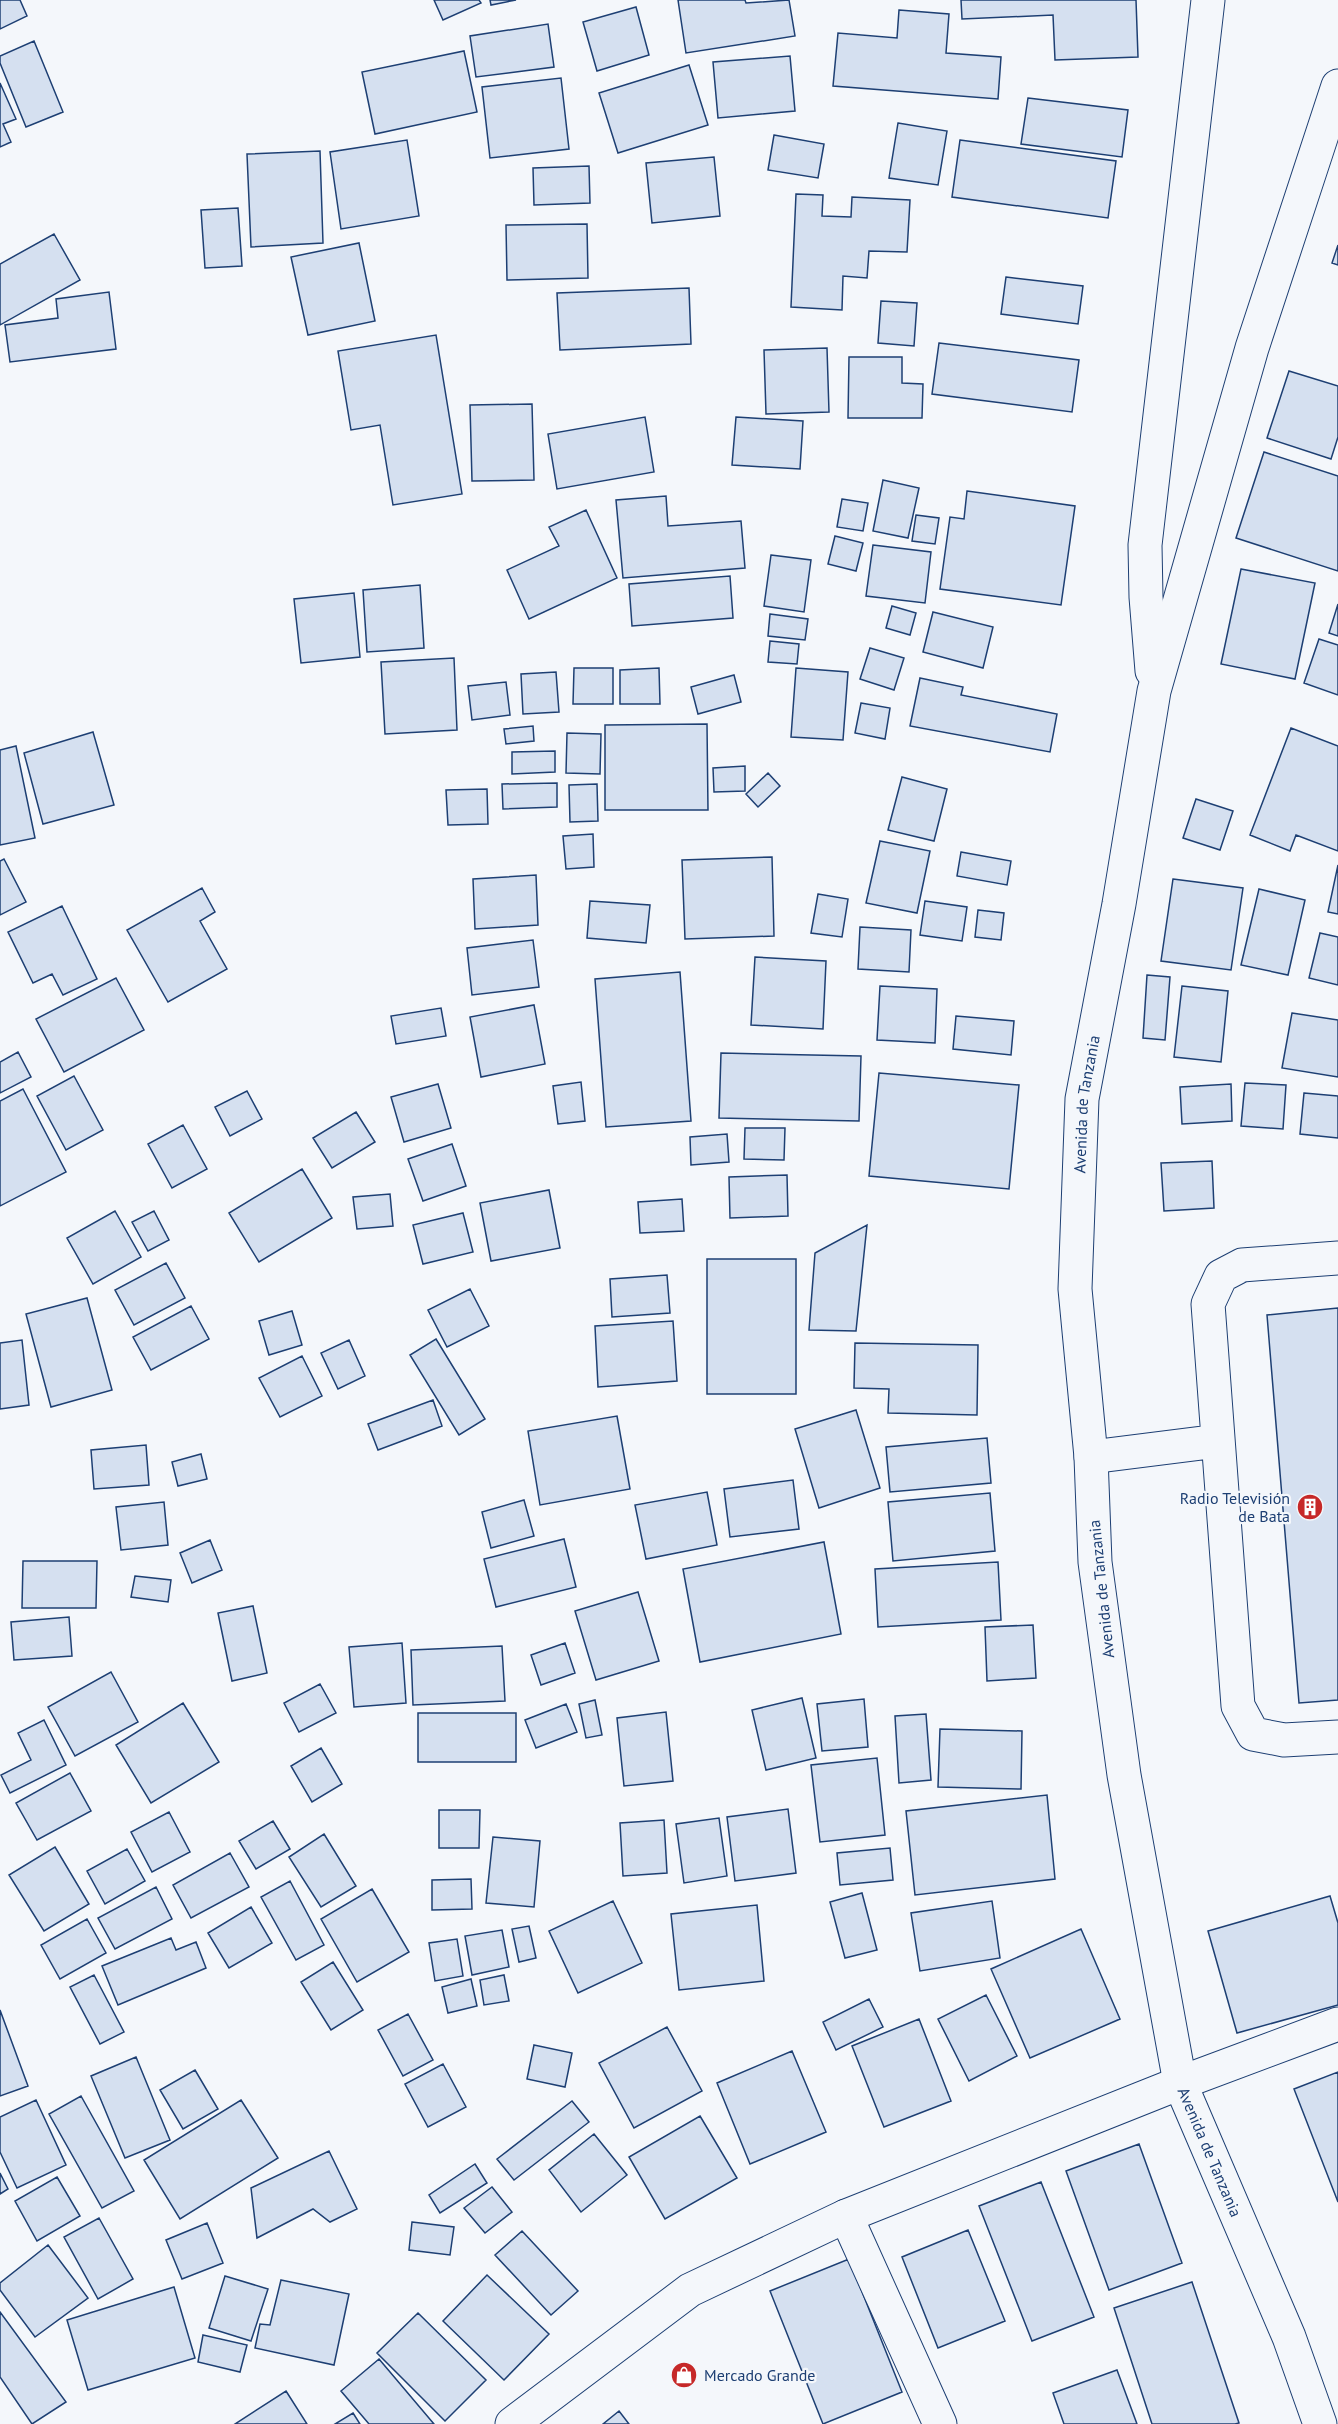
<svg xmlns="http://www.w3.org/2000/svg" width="1338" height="2424" viewBox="0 0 1338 2424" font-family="'PT Sans',sans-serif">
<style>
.building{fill:#d5e0f0;stroke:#1d3f73;stroke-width:1.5}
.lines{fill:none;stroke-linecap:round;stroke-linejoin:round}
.minor-casing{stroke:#1d3f73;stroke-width:35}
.major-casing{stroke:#1d3f73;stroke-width:35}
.minor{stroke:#f4f7fb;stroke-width:33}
.major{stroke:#f4f7fb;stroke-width:33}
.labels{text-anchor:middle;stroke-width:4.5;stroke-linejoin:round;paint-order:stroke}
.street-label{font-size:16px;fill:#1d3f73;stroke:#f4f7fb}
.poi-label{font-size:16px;fill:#1d3f73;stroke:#f4f7fb;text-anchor:end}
</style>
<rect width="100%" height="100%" fill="#f4f7fb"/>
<path class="building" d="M0 0H20L27 16 0 29Z
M434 0H479L481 3 443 20Z
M490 0H516L491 5Z
M678 0H745L746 3 789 0 795 36 686 53Z
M961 0H1136L1138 57 1055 60 1053 15 962 19Z
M636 7 649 55 597 71 583 22Z
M899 10 949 14 946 53 1001 57 998 99 833 86 838 33 897 38Z
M548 24 554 67 476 77 470 36Z
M34 41 63 112 26 127 0 63V56Z
M464 51 477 112 375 134 362 72Z
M790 56 795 111 718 118 713 62Z
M689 65 708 125 618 153 599 93Z
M561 78 569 149 490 158 482 87Z
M0 83 16 119 3 124 11 142 0 147Z
M1028 98 1128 110 1122 157 1021 144Z
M898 123 947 131 938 185 889 178Z
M774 135 824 144 818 178 768 170Z
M407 140 419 216 341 229 330 152Z
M960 140 1116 161 1108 218 952 197Z
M320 151 323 243 251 247 247 154Z
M714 157 720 216 652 223 646 163Z
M589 166 590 203 534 205 533 168Z
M796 194 823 195 822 216 851 217 852 197 910 200 907 252 869 251 867 278 843 276 842 310 791 307Z
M238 208 242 266 205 268 201 210Z
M587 224 588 278 507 280 506 225Z
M54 234 80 280 0 325V264Z
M359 243 375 321 308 335 291 257Z
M1338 245V265L1332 263Z
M1006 277 1083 286 1078 324 1001 314Z
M689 288 691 344 560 350 557 293Z
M109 292 116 349 10 362 5 325 58 318 56 299Z
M881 301 917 303 914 346 878 343Z
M436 335 462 494 393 505 380 425 351 430 338 351Z
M939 343 1079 360 1072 412 932 394Z
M827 348 829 412 766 414 764 350Z
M849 357H902V383L923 384 922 418H848Z
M1289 371 1338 386V437L1331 459 1267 438Z
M532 404 534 480 472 481 470 405Z
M645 417 654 472 557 489 548 434Z
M736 417 803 421 800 469 732 465Z
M1264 452 1338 476V571L1236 538Z
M883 480 919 488 908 538 873 531Z
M967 491 1075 506 1061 605 940 589 950 517 964 519Z
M666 496 668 526 741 521 745 568 623 578 616 500Z
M842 499 868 503 863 531 837 527Z
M586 510 617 578 529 619 507 570 559 546 549 527Z
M916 515 939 518 935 544 912 541Z
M835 536 863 543 856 571 828 564Z
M873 545 931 552 925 603 866 596Z
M771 555 811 560 804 612 764 606Z
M1241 569 1315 583 1295 679 1221 664Z
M730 576 733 618 632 626 629 584Z
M420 585 424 648 367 652 363 590Z
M354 593 360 657 301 663 294 599Z
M1338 604V636L1329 633Z
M892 606 916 613 910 635 886 628Z
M933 612 993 627 983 668 923 652Z
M770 614 808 619 805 640 768 636Z
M1319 639 1338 645V695L1304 683Z
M770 641 799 644 797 664 768 662Z
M870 648 904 658 894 690 860 679Z
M454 658 457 730 385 734 381 662Z
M574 668H613V704H573Z
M659 668 660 704H620V670Z
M796 668 848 672 843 740 791 737Z
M556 672 559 712 523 714 521 674Z
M734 675 741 702 698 714 691 687Z
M920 678 963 687 961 695 1057 714 1050 752 910 726Z
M506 682 510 715 472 720 468 686Z
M861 703 890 708 885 739 855 733Z
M707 724 708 810H605V725Z
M533 726 534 741 506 744 504 729Z
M1291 728 1338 746V851L1296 835 1290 851 1250 835Z
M93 732 114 805 43 824 24 753Z
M567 733 601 734 600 774 566 773Z
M16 746 35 838 0 845V750Z
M555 751V772L512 774V752Z
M745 766V791L714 792 713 768Z
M768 773 780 786 758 807 746 794Z
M902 777 947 789 934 841 888 830Z
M557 783V807L503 809 502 784Z
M597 784 598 821 570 822 569 785Z
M487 789 488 824 448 825 446 790Z
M1196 799 1233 811 1220 850 1183 838Z
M593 834 594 867 566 869 563 836Z
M880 841 930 851 917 913 866 903Z
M961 852 1011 861 1007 885 957 876Z
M772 857 774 936 685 939 682 860Z
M4 859 26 902 0 915V861Z
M1338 865V914L1328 912Z
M536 875 538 925 475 929 473 879Z
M1173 879 1243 888 1231 970 1161 961Z
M202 888 215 912 200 921 227 969 168 1002 127 930Z
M1259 889 1305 900 1288 975 1241 965Z
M818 894 848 899 842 937 811 933Z
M590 901 650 905 646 943 587 938Z
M925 901 967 907 962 941 920 935Z
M62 906 97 979 63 995 52 974 33 983 8 932Z
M978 910 1004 913 1001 940 975 937Z
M860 927 911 930 909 972 858 969Z
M1320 933 1338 937V985L1309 978Z
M533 940 539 987 472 995 467 948Z
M755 957 826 961 823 1029 751 1025Z
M680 972 691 1121 606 1127 595 979Z
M1147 975 1170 977 1165 1040 1143 1038Z
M116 978 144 1030 64 1072 36 1019Z
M880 986 937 989 935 1043 877 1040Z
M1182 986 1228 991 1221 1062 1174 1057Z
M534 1005 545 1064 481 1077 470 1017Z
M441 1008 446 1036 396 1044 391 1016Z
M1292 1013 1338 1020V1077L1282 1068Z
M956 1016 1014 1021 1011 1055 953 1049Z
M18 1052 31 1077 0 1093V1062Z
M721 1053 861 1056 859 1121 719 1118Z
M879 1073 1019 1085 1009 1189 869 1176Z
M74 1076 103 1130 66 1150 37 1096Z
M581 1082 585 1121 558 1124 553 1086Z
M1245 1083 1286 1085 1283 1129 1241 1126Z
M438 1084 451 1128 404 1142 391 1097Z
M1231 1084 1232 1121 1182 1124 1180 1087Z
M23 1089 66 1172 0 1206V1101Z
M247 1091 262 1119 230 1136 215 1107Z
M1304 1093 1338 1096V1138L1300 1134Z
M356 1112 375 1142 332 1168 313 1138Z
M183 1125 207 1169 172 1188 148 1144Z
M745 1128H785L784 1160 744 1159Z
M727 1134 729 1162 691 1165 690 1137Z
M452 1144 466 1186 423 1201 408 1159Z
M1212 1161 1214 1208 1164 1211 1161 1163Z
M302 1169 332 1218 259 1262 229 1213Z
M787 1175 788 1216 730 1218 729 1177Z
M549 1190 560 1248 491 1261 480 1203Z
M390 1194 393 1226 357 1229 353 1197Z
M682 1199 684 1231 640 1233 638 1202Z
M115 1211 141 1257 93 1284 67 1238Z
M154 1211 169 1240 148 1251 132 1222Z
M463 1213 473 1252 423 1264 413 1225Z
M867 1225 856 1331 809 1330 815 1253Z
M707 1259H796V1394H707Z
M166 1263 185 1298 134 1325 115 1290Z
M667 1275 670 1313 612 1317 610 1279Z
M470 1289 489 1326 447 1347 428 1310Z
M87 1298 112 1390 51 1407 26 1314Z
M191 1306 209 1339 151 1370 133 1337Z
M1338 1308V1700L1299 1703 1267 1315Z
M292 1311 302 1345 269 1355 259 1321Z
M673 1321 677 1381 598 1387 595 1326Z
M436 1339 485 1419 459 1435 410 1355Z
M22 1340 29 1405 0 1409V1343Z
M349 1340 365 1376 338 1389 321 1353Z
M855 1343 978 1345 977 1415 888 1413 889 1389 854 1388Z
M302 1356 322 1396 280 1417 259 1378Z
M433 1400 442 1426 378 1450 368 1424Z
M856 1410 880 1488 819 1508 795 1429Z
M617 1416 630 1489 540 1505 528 1431Z
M987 1438 991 1483 890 1492 886 1447Z
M146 1445 149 1485 94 1489 91 1450Z
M201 1454 207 1479 178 1486 172 1462Z
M793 1480 799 1529 730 1537 724 1489Z
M707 1492 717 1545 646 1559 635 1505Z
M990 1493 995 1551 893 1561 888 1502Z
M524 1500 534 1536 491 1548 482 1512Z
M164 1502 168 1545 121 1550 116 1507Z
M564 1539 576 1587 496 1607 484 1559Z
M210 1540 222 1570 192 1583 180 1553Z
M824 1542 841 1634 700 1662 683 1569Z
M23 1561H97L96 1608H22Z
M998 1562 1001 1620 878 1627 875 1569Z
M135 1576 171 1580 168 1602 131 1597Z
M638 1592 659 1661 596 1680 575 1611Z
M253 1606 267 1673 232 1681 218 1613Z
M69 1617 72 1656 14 1660 11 1622Z
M1033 1625 1036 1678 987 1681 985 1627Z
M402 1643 406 1703 354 1707 349 1647Z
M565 1643 575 1673 541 1685 531 1655Z
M502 1646 505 1701 413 1705 411 1650Z
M111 1672 138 1722 75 1756 48 1707Z
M320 1684 336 1713 299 1732 284 1703Z
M802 1698 816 1758 766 1770 752 1710Z
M864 1699 868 1747 822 1751 817 1704Z
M595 1700 602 1735 586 1738 579 1704Z
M183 1703 219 1762 151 1803 116 1745Z
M566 1704 577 1732 536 1748 525 1720Z
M666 1712 673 1781 624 1786 617 1718Z
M418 1713H516V1762H418Z
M926 1714 931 1780 899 1783 895 1716Z
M44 1720 66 1765 10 1793 1 1775 31 1760 18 1733Z
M940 1729 1022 1731 1021 1789 938 1787Z
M321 1748 342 1784 312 1802 291 1766Z
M877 1758 885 1835 820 1842 811 1765Z
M70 1773 91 1811 37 1840 16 1803Z
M1047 1795 1055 1879 915 1895 906 1811Z
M788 1809 796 1873 735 1881 727 1817Z
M439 1810H480L479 1848H439Z
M169 1812 190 1852 152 1872 131 1832Z
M719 1818 727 1876 684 1883 676 1824Z
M664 1820 667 1873 623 1876 620 1823Z
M273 1821 290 1849 256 1869 239 1841Z
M324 1834 356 1886 321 1907 289 1857Z
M493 1837 540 1841 534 1907 486 1903Z
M55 1847 89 1904 44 1931 9 1875Z
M890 1848 893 1880 840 1885 837 1853Z
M127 1849 145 1881 105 1904 87 1871Z
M230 1853 249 1887 191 1918 173 1885Z
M471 1879 472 1909 432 1910V1880Z
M290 1881 324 1945 296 1960 261 1897Z
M156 1887 172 1919 115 1949 98 1918Z
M372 1889 409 1952 357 1982 321 1919Z
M862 1893 877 1950 845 1958 830 1902Z
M1330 1896 1338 1923V2005L1237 2033 1208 1931Z
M613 1901 642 1963 578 1993 549 1931Z
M992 1901 1000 1958 920 1971 911 1913Z
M757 1905 764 1981 679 1990 671 1914Z
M251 1907 272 1943 229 1968 208 1933Z
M87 1919 106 1953 60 1979 41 1945Z
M529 1926 536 1958 519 1962 512 1929Z
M1081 1929 1120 2019 1030 2058 991 1969Z
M502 1930 509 1967 472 1975 465 1936Z
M171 1938 176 1950 196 1942 206 1968 118 2005 102 1966Z
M457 1939 463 1976 435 1981 429 1943Z
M333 1962 363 2010 331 2030 301 1982Z
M94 1975 124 2032 100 2044 70 1987Z
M504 1975 509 2001 484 2005 480 1980Z
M471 1979 477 2006 448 2013 442 1987Z
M986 1995 1017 2056 969 2081 938 2019Z
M869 1999 883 2027 836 2050 823 2022Z
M0 2010 28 2086 0 2096Z
M408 2014 433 2060 403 2076 378 2030Z
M919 2019 951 2101 884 2127 852 2046Z
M667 2027 702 2091 634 2128 599 2063Z
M534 2045 572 2053 565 2087 527 2079Z
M792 2051 826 2132 750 2164 717 2083Z
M136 2057 170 2140 125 2158 91 2076Z
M443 2064 466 2107 428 2127 405 2084Z
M195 2070 218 2109 183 2129 160 2090Z
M1338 2072V2202L1294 2089Z
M81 2096 134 2191 102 2208 49 2114Z
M36 2100 66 2165 17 2188 0 2152V2117Z
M241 2100 278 2158 180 2219 144 2160Z
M572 2101 589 2122 514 2180 497 2159Z
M700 2116 737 2178 665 2219 629 2157Z
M594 2134 627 2175 581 2212 549 2170Z
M1139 2144 1182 2263 1109 2290 1066 2171Z
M329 2151 357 2209 330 2222 313 2209 257 2238 251 2188Z
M475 2164 487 2183 440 2213 429 2195Z
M0 2173 8 2189 0 2194Z
M57 2177 80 2216 37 2241 15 2201Z
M1041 2182 1094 2317 1032 2341 979 2206Z
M492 2187 512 2212 485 2233 464 2208Z
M99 2218 133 2279 98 2299 64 2237Z
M412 2222 454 2227 450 2255 409 2250Z
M207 2223 223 2263 182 2279 166 2240Z
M968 2230 1005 2321 938 2348 902 2257Z
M522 2231 578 2291 551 2315 495 2255Z
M48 2245 88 2298 35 2337 0 2290V2283Z
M849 2259 902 2392 823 2424 770 2291Z
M487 2275 549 2334 504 2380 443 2321Z
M225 2276 268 2289 251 2341 209 2328Z
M281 2280 349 2294 334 2365 255 2348 260 2324 270 2325Z
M1192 2282 1239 2423 1235 2424H1152L1114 2308Z
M174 2287 195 2358 88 2390 67 2320Z
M0 2312 66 2402 32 2424 0 2377Z
M418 2313 486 2380 445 2421 377 2353Z
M203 2335 247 2345 240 2372 198 2362Z
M379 2359 434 2424H369L341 2391Z
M1117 2370 1137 2424H1064L1053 2393Z
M286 2391 307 2424H235Z
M619 2411 629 2424H603Z
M353 2413 360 2424H335Z"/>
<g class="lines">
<defs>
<path id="minor" d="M1338 1258 1242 1265 1221 1276 1208 1304 1238 1706 1253 1734 1284 1740 1338 1737
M1091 1457 1218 1441
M1180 2083 1338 2024
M846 2216 940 2424"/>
<g id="major">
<path d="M1152 671 1146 597 1145 545 1208 0"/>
<path d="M512 2424 690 2290 846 2216 1180 2083"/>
<path id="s1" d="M1320 2424 1289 2337 1180 2083 1124 1775 1095 1562 1091 1457 1075 1289 1082 1099 1119 904 1154 691 1252 348 1338 86"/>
</g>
</defs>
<use href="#minor" class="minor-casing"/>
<use href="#major" class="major-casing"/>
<use href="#minor" class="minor"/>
<use href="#major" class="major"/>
</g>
<defs>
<symbol id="building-disc" viewBox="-11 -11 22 22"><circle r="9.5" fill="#c62828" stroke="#f4f7fb"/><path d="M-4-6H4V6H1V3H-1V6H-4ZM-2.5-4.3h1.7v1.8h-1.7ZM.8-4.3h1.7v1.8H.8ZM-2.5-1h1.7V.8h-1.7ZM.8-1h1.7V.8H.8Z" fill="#fff"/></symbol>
<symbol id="shop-disc" viewBox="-11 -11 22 22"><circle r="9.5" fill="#c62828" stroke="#f4f7fb"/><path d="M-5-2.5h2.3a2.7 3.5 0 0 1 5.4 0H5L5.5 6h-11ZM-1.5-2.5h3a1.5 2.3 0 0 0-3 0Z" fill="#fff"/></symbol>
</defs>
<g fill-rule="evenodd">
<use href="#building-disc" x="1295" y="1492" width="30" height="30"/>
<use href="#shop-disc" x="669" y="2360" width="30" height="30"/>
</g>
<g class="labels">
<g class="street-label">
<text dy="6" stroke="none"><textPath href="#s1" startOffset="1356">Avenida de Tanzania</textPath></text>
<text transform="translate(1101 1589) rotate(-96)" y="6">Avenida de Tanzania</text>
<text transform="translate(1210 2152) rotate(67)" y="6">Avenida de Tanzania</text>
</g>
<g class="poi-label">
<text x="1290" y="1504">Radio Televisión<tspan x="1290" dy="18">de Bata</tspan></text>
<text x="704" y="2381" text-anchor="start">Mercado Grande</text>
</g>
</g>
</svg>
